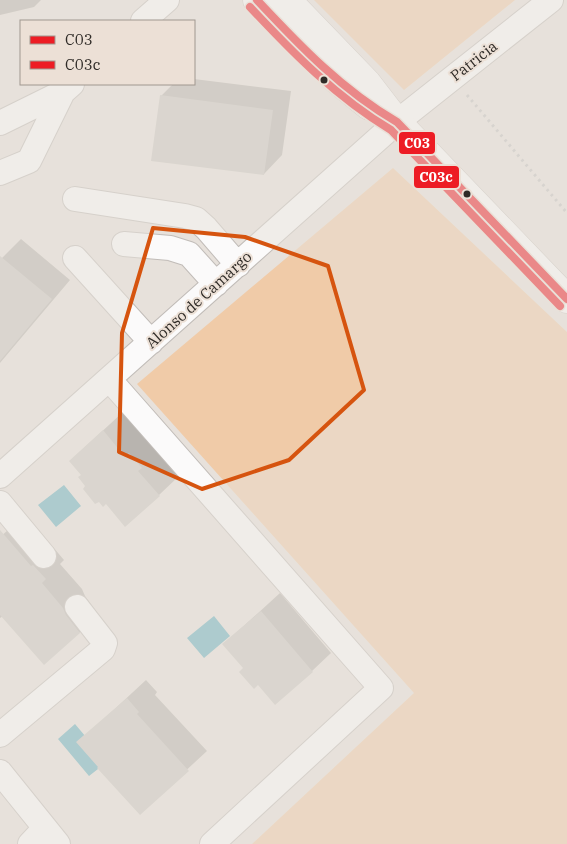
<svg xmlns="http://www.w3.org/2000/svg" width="567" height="844" viewBox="0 0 567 844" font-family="'IBM Plex Serif',serif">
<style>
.green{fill:#f0cba8}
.water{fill:#66afbe}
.shadow{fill:#0003}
.building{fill:#cac6c1}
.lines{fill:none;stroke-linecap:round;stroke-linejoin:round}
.minor-casing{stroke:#c1bcb8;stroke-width:26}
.major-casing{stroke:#c1bcb8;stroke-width:29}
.path{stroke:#c4c2c1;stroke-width:3;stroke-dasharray:2.5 4;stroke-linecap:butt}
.minor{stroke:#fbfafa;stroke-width:24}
.major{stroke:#fbfafa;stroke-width:28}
.bus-1-casing{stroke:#ece0d6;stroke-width:11}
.bus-2-casing{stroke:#ece0d6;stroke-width:11}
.bus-1{stroke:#ed1c24;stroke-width:8}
.bus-2{stroke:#ed1c24;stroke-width:8}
.marked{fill:none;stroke:#d6540f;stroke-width:4;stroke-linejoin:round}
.bus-dot{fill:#2f2b27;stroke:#ece0d6;stroke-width:2}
.labels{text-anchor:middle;stroke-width:4;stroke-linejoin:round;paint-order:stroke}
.street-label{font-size:15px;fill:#2f2b27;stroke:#ece0d6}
.line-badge{stroke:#ece0d6;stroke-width:2}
.badge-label{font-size:14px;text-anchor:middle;font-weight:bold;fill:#fff}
</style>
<rect width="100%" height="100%" fill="#e7e1db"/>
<path class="green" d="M314 0H515L404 90Z
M393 168 567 332V844H252L414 693 137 384Z"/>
<path class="water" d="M64 485 81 506 56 527 38 505Z
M214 616 230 636 204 658 187 638Z
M75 724 107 762 89 776 58 739Z"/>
<path class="shadow" d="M0 0H41L34 7 0 15Z
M194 79 291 91 282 155 264 174 161 96 173 84H194Z
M21 239 70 280 0 363V260Z
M123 412 145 439 148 435 160 449 157 452 178 477 159 495 87 486 82 474 70 461Z
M23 517 50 549 53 547 64 560 60 564 82 589 85 596 98 614 79 633 3 616 0 618V537Z
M280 593 331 653 312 671 244 668 224 644Z
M146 680 157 692 155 695 207 751 140 813 78 743Z"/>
<path class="building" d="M160 95 273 110 264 175 151 161Z
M0 256 52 299 0 361Z
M103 430 125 457 129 453 142 468 138 471 160 496 125 527 106 504 103 507 99 502 95 504 83 489 85 486 78 477 81 475 69 461Z
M0 530 31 566 33 565 46 579 42 583 63 608 66 615 80 633 44 665 0 615Z
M261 611 313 672 275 705 258 685 254 689 239 672 243 668 222 644Z
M127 698 139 712 137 714 189 771 140 815 97 768 98 767 76 742Z"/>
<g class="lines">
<defs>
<path id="minor" d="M143 21 167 0
M0 123 63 92
M0 173 29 161 63 92 72 84
M75 199 185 216 196 219 206 228 238 265
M124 244 170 248 189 254 216 284
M75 258 151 342
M109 379 381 688 212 844
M0 476 397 122 551 0
M0 503 44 556
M0 735 103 649 105 643 77 607
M0 772 58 844
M30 844 45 828"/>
<path id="major" d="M257 0 337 80 369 106
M287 0 367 83 397 122 567 299"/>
</defs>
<use href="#minor" class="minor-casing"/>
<use href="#major" class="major-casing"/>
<path class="path" d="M467 95 567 213"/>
<use href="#minor" class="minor"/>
<use href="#major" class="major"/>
<defs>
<path id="bus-1" d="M257 0C300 46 342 90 397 122L567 299"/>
<path id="bus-2" d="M250 7C293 53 336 97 391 130L560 306"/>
</defs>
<use href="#bus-1" class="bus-1-casing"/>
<use href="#bus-2" class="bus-2-casing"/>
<use href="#bus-1" class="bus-1"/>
<use href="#bus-2" class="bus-2"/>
</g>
<path d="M0 0H567V844H0ZM153 228 245 237 328 266 364 390 289 460 202 489 119 452 122 333Z" fill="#e7e1db" fill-opacity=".55" fill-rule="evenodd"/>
<path class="marked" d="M153 228 245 237 328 266 364 390 289 460 202 489 119 452 122 333Z"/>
<g class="bus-dot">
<circle cx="324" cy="80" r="4.5"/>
<circle cx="467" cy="194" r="4.5"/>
</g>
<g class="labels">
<g class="street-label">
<text transform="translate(474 61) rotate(-38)" y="5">Patricia</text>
<text transform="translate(199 300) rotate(-42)" y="5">Alonso de Camargo</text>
</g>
</g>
<g class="line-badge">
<rect x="398" y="131" width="38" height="24" rx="5" fill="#ed1c24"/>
<rect x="413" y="165" width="47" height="24" rx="5" fill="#ed1c24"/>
</g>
<g class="badge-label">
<text x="417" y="148">C03</text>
<text x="436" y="182">C03c</text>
</g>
<rect x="20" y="20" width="175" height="65" fill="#ece0d6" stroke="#a09890"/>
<rect x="30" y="36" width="25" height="8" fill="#ed1c24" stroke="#a09890"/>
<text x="65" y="45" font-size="15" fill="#2f2b27">C03</text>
<rect x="30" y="61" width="25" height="8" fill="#ed1c24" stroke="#a09890"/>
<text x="65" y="70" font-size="15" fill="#2f2b27">C03c</text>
</svg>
